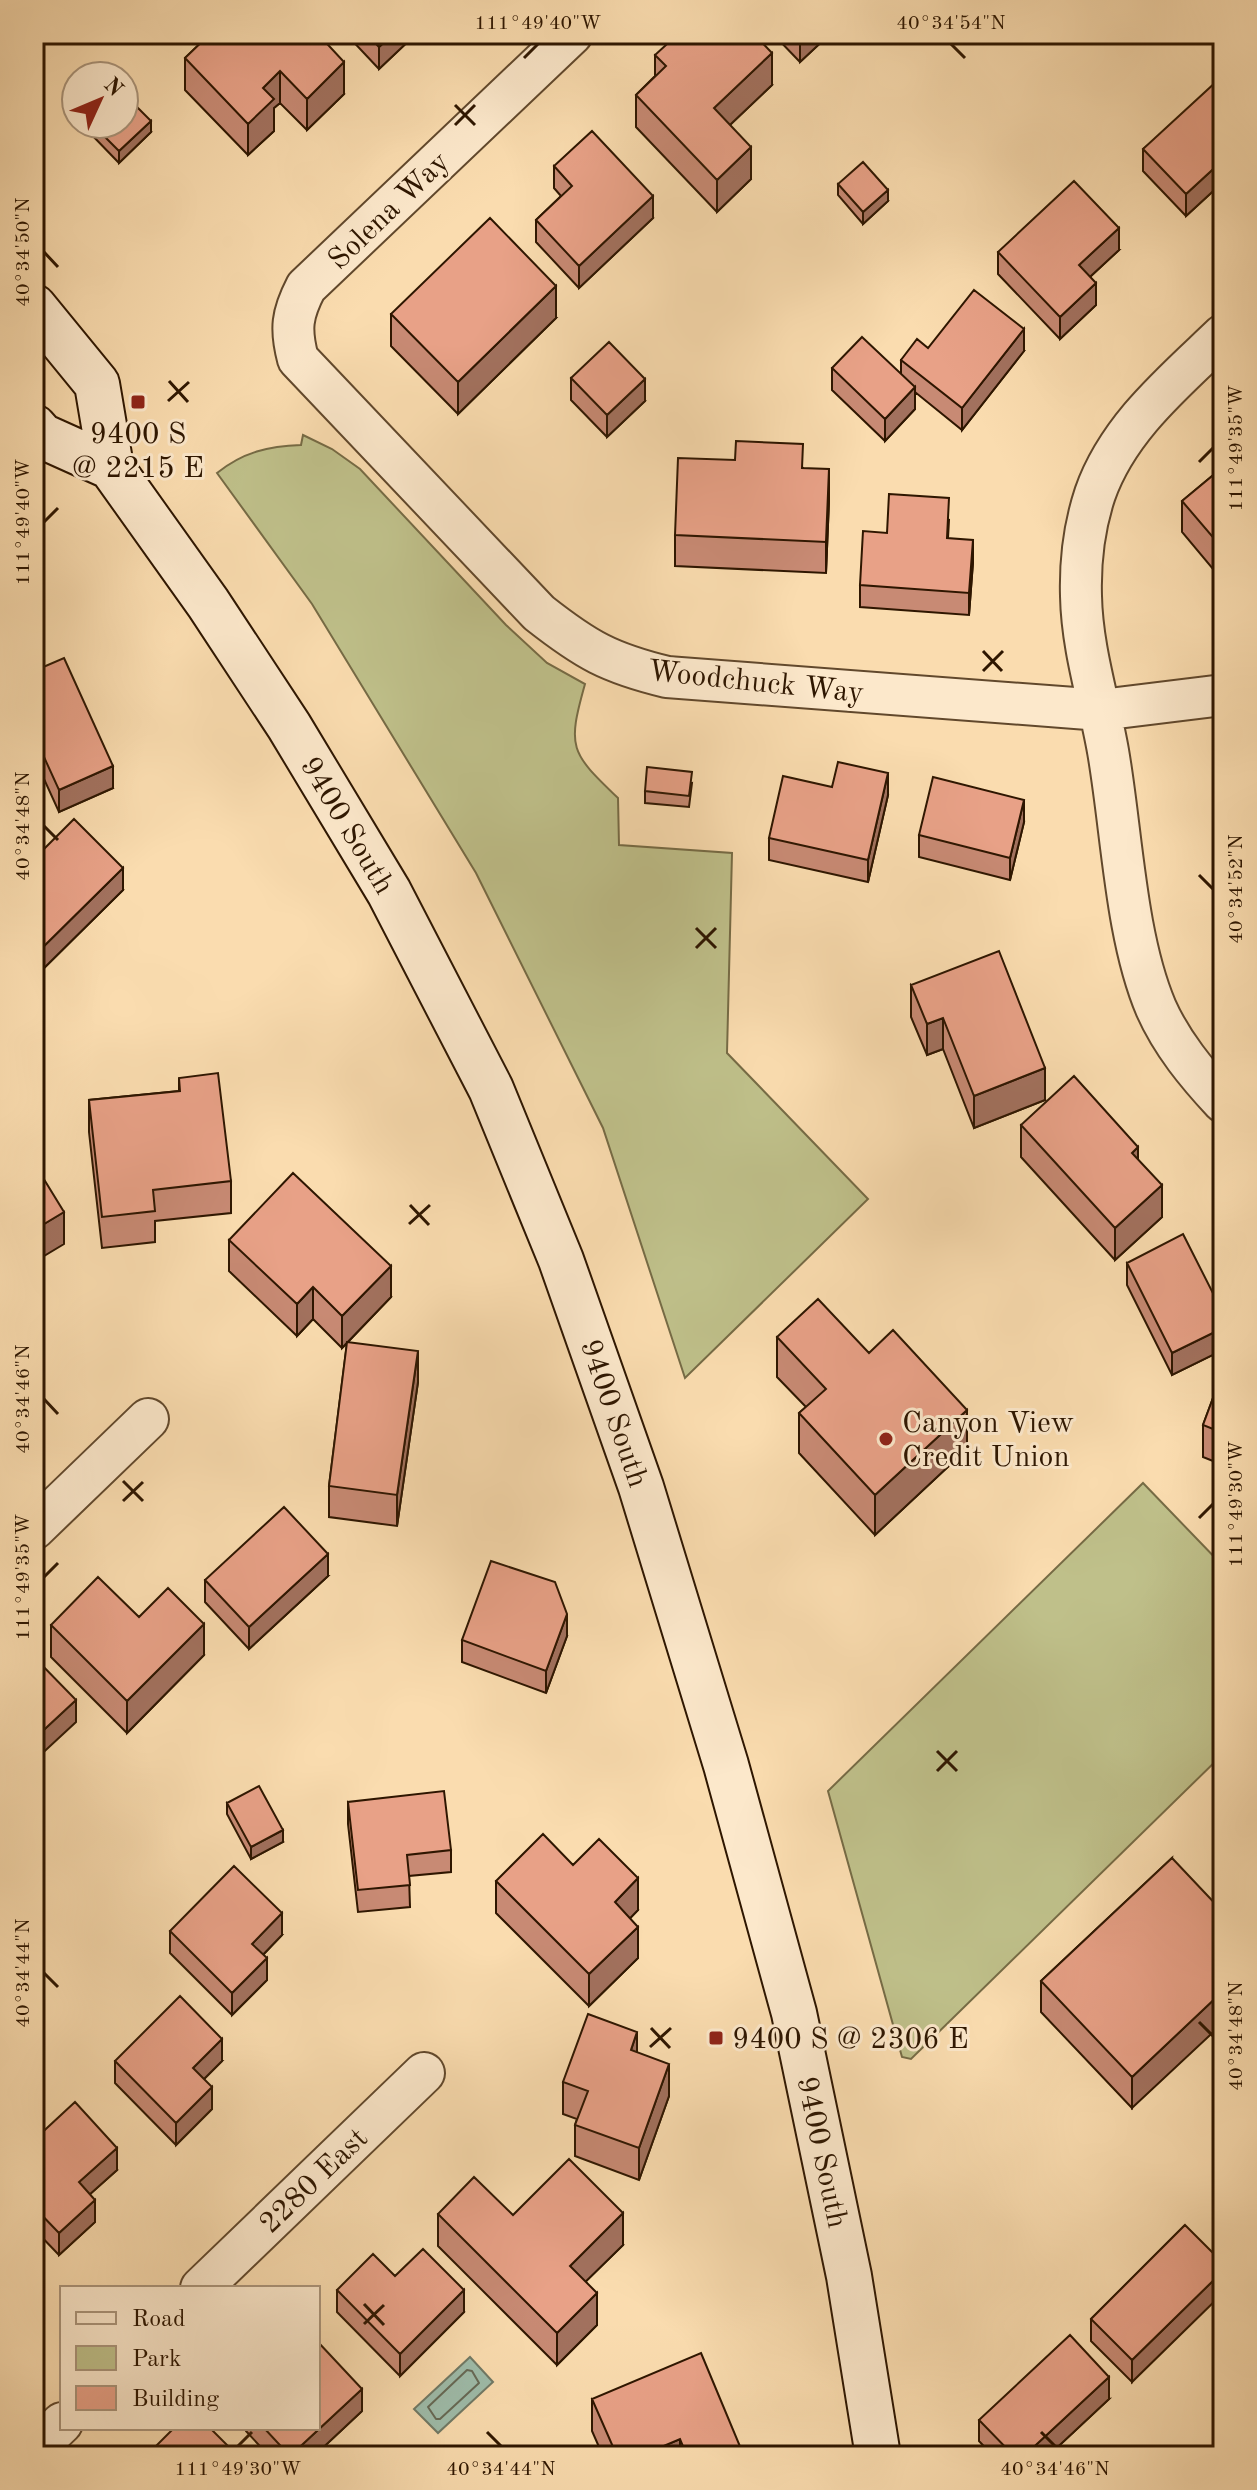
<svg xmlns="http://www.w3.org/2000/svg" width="1257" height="2490" viewBox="0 0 1257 2490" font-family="'Old Standard TT',serif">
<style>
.green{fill:#bfc08a;stroke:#766b45;stroke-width:2}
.water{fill:#9ebcaa;stroke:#717a66;stroke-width:2}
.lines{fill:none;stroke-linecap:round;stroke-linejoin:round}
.shore{stroke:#666955;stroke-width:2}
.street-casing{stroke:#61482c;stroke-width:44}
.secondary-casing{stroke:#2e1600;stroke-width:48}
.street{stroke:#fce8cb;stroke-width:40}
.secondary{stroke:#fce8cb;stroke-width:44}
.wall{fill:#c88a74;stroke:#2e1600;stroke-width:2}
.shaded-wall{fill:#a2715e;stroke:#2e1600;stroke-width:2}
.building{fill:#e8a187;stroke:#2e1600;stroke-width:2}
.ticks{fill:none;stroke:#2e1600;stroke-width:3}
.poi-dot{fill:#8f2418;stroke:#fce8cb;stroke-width:3}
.labels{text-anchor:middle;stroke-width:6;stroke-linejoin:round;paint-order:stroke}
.street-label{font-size:30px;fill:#2e1600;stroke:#fce8cb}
.poi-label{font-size:30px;fill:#2e1600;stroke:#fce8cb;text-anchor:start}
.neatline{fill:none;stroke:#2e1600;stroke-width:3}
.ticks-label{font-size:20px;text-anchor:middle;fill:#2e1600}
</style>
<rect width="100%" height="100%" fill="#fadcaf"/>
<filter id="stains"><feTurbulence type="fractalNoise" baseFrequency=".0025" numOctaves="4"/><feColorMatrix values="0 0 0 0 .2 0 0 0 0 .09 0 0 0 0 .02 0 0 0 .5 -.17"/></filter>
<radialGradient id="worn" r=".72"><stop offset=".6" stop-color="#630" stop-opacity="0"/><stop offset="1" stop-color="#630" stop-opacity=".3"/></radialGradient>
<path class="green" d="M303 435 332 449 360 469 506 625 547 663 585 684C567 748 570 752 618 798L619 845 732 853 727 1053 868 1199 685 1378 603 1128 476 873 312 604 217 473C243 452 269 446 301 445Z
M1143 1483 1223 1566V1754L911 2059 902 2057 828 1791Z"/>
<path class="water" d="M470 2357 493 2382 438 2433 414 2409Z"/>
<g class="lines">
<path class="shore" d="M467 2370 472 2371 479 2383 440 2419H436L428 2407Z"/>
<defs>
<path id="street" d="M572 34 306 287C292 314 290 329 298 359L539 613C586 650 609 663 667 677L1101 710 1223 695
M1223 335C1174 382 1118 428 1095 494 1084 527 1080 561 1081 596 1082 649 1099 700 1108 751 1122 831 1125 935 1156 1008 1172 1044 1197 1074 1223 1102
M34 1529 148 1419
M201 2288 424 2073
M34 2450 62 2423"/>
<path id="secondary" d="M34 307 97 384 111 467 208 603 289 726 389 892 491 1089 561 1260 641 1487 726 1765 794 2013 849 2276 878 2456
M34 427 42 436 111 467"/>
</defs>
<use href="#street" class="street-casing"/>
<use href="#secondary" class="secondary-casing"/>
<use href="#street" class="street"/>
<use href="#secondary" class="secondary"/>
</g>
<path class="wall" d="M210 34 344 94 307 130 280 103 274 108V131L248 155 185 90V58Z
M346 34H416L379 69Z
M773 34H830L800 62Z
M655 55 772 85 730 125 751 179 717 212 636 127V95L655 76Z
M1223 87V182L1186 216 1143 171V149Z
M89 124H124L151 132 119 163 89 132Z
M554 166 653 218 579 288 536 242V220L561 196 554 188Z
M838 184 888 201 863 224 838 195Z
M1119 250 1090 277 1096 305 1060 339 998 274V252Z
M391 314 556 318 458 414 391 346Z
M928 348 1024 351 962 430 915 392V409L885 441 832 390V368L901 374V360Z
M571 378 645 401 607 437 571 400Z
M1223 467V581L1182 532V501Z
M803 468 829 500 826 573 675 566V535Z
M949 520 948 538 973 562 969 615 860 607V585L887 533Z
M34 671 113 788 59 812 34 757Z
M692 783 689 807 645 803V791Z
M832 787 888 795 868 882 769 860V838Z
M1024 822 1010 880 919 857V835Z
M34 859 123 890 39 973 34 968Z
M911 985 1045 1100 974 1128 943 1049 927 1055 911 1017Z
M179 1078 231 1181V1213L155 1221V1242L102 1248 89 1132V1100L179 1091Z
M1021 1125 1138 1160 1162 1217 1115 1260 1021 1157Z
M229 1240 391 1297 348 1342 418 1382 397 1526 329 1517V1486L347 1343 342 1348 313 1319 297 1336 229 1271Z
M1127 1263 1223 1313V1350L1172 1375 1127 1285Z
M777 1337 869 1353 967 1449 875 1535 799 1453V1413L806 1407 777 1377Z
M1223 1371V1465L1203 1457V1425Z
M328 1576 249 1649 205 1602V1580Z
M139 1617 204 1655 127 1733 51 1657V1625Z
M567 1636 546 1693 462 1662V1640Z
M348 1802 451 1850V1872L409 1876 410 1907 358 1912 348 1824Z
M227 1803 283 1842 251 1859 227 1814Z
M1172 1858 1132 2108 1041 2012V1981Z
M573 1865 638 1910 630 1918 638 1958 589 2006 496 1913V1881Z
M170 1931 282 1935 263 1955 267 1980 232 2015 170 1953Z
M637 2052 669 2096 639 2180 575 2156V2125L577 2119 563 2114V2082Z
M115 2061H222L204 2079 212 2109 176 2145 115 2083Z
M34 2140 117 2170 90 2194 95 2222 59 2255 34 2229Z
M438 2214 513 2215 623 2245 586 2281 597 2325 557 2365 438 2246Z
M1185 2225 1132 2382 1091 2341V2319Z
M395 2276 464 2312 400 2376 337 2312V2290Z
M592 2399 744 2456H603L592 2431Z
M1109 2399 1048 2456H993L979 2441V2420Z
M362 2411 314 2456H269L246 2431V2428H318Z"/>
<path class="shaded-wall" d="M393 34H416L379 69V47Z
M800 34H830L800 62Z
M772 53V85L714 140V108Z
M344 62V94L307 130V99Z
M280 71V103L274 108V131L248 155V124L263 88Z
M151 121V132L119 163V151Z
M751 147V179L717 212V180Z
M1223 160V182L1186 216V194Z
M888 190V201L863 224V212Z
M653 196V218L579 288V266Z
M1119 228V250L1079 287V265Z
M1096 283V305L1060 339V317Z
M556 286V318L458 414V382Z
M1024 329V351L962 430V408Z
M645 379V401L607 437V415Z
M915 387V409L885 441V419Z
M829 469V500L826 573V542Z
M973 540V562L969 615V593Z
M113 766V788L59 812V790Z
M888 773V795L868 882V860Z
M1024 800V822L1010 880V858Z
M123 868V890L39 973V951Z
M943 1018V1049L927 1055V1024Z
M1045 1068V1100L974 1128V1096Z
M1138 1147V1179L1132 1153Z
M1162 1185V1217L1115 1260V1228Z
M64 1212V1244L34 1262V1230Z
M391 1266V1297L342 1348V1316Z
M313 1287V1319L297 1336V1304Z
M1223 1328V1350L1172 1375V1353Z
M418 1351V1382L397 1526V1495Z
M967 1410V1449L875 1535V1495Z
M328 1554V1576L249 1649V1627Z
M567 1614V1636L546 1693V1671Z
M204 1624V1655L127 1733V1701Z
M76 1700V1722L34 1761V1739Z
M283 1830V1842L251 1859V1847Z
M638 1878V1910L615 1934V1902Z
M282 1913V1935L252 1966V1944Z
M638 1927V1958L589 2006V1974Z
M267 1958V1980L232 2015V1993Z
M1223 1991V2023L1132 2108V2077Z
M637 2032V2064L631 2050Z
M222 2039V2061L193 2090V2068Z
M669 2064V2096L639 2180V2148Z
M212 2087V2109L176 2145V2123Z
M117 2148V2170L79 2204V2182Z
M95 2200V2222L59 2255V2233Z
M623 2213V2245L570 2297V2266Z
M1223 2271V2293L1132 2382V2360Z
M464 2290V2312L400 2376V2354Z
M597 2293V2325L557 2365V2333Z
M1109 2377V2399L1048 2456H1024Z
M362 2389V2411L314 2456H290Z
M680 2439V2456H640Z"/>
<path class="building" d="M210 34H318L344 62 307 99 280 71 263 88 274 99 248 124 185 58Z
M367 34H393L379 47Z
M678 34H754L772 53 714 108 751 147 717 180 636 95 666 66 655 55Z
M1217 81 1223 87V160L1186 194 1143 149Z
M124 94 151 121 119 151 92 124H124Z
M592 131 653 196 579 266 536 220 572 186 554 166Z
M863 162 888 190 863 212 838 184Z
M1074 181 1119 228 1079 265 1096 283 1060 317 998 252Z
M490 218 556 286 458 382 391 314Z
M974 290 1024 329 962 408 901 360 917 339 928 348Z
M862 337 915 387 885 419 832 368Z
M609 342 645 379 607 415 571 378Z
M736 441 803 444 802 468 829 469 826 542 675 535 678 458 735 460Z
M1223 467V549L1182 501Z
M889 494 949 498 947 538 973 540 969 593 860 585 863 531 887 533Z
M64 658 113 766 59 790 34 735V671Z
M838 762 888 773 868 860 769 838 783 776 832 787Z
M647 767 692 772 689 796 645 791Z
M933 777 1024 800 1010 858 919 835Z
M74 819 123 868 39 951 34 946V859Z
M999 951 1045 1068 974 1096 943 1018 927 1024 911 985Z
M218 1073 231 1181 153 1190 155 1211 102 1217 89 1100 180 1091 179 1078Z
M1074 1076 1138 1147 1132 1153 1162 1185 1115 1228 1021 1125Z
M34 1163 64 1212 34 1230Z
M293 1173 391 1266 342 1316 313 1287 297 1304 229 1240Z
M1183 1234 1223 1313V1328L1172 1353 1127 1263Z
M818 1299 869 1353 893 1330 967 1410 875 1495 799 1413 826 1389 777 1337Z
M347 1342 418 1351 397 1495 329 1486Z
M1223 1371V1433L1203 1425Z
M284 1507 328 1554 249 1627 205 1580Z
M491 1561 555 1582 567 1614 546 1671 462 1640Z
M98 1577 139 1617 168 1588 204 1624 127 1701 51 1625Z
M34 1657 76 1700 34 1739Z
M259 1786 283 1830 251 1847 227 1803Z
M444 1791 451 1850 407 1855 410 1885 358 1890 348 1802Z
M543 1834 573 1865 599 1839 638 1878 615 1902 638 1927 589 1974 496 1881Z
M1172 1858 1223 1912V1991L1132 2077 1041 1981Z
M234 1866 282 1913 252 1944 267 1958 232 1993 170 1931Z
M180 1996 222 2039 193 2068 212 2087 176 2123 115 2061Z
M588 2014 637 2032 631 2050 669 2064 639 2148 575 2125 588 2091 563 2082Z
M75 2102 117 2148 79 2182 95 2200 59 2233 34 2207V2140Z
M569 2159 623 2213 570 2266 597 2293 557 2333 438 2214 474 2177 513 2215Z
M1185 2225 1223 2263V2271L1132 2360 1091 2319Z
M423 2249 464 2290 400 2354 337 2290 373 2254 395 2276Z
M1070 2335 1109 2377 1024 2456H1014L979 2420Z
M318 2342 362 2389 290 2456 264 2428H318Z
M701 2353 744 2456H687L680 2439 640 2456H617L592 2399Z
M174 2428H210L238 2456H146Z"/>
<path class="ticks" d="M951 44 965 58M524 58 538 44M455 105 475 125M455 125 475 105M44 252 58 267M169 381 188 402M168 401 189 382M1199 462 1213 448M44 522 58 508M983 651 1002 671M983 671 1003 651M44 826 58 840M1199 875 1213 889M696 928 716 948M696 948 716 928M410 1205 429 1225M409 1224 430 1205M44 1399 58 1414M123 1481 143 1501M123 1501 143 1482M1199 1518 1213 1504M44 1577 58 1563M937 1751 957 1771M937 1771 957 1751M44 1973 58 1987M1199 2022 1213 2036M651 2028 670 2048M650 2047 671 2028M364 2304 384 2325M364 2324 384 2305M487 2432 501 2446M1041 2432 1055 2446M238 2446 252 2432"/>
<g class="poi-dot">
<rect x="130" y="394" width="16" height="16" rx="4"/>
<circle cx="886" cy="1439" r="8"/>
<rect x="708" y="2030" width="16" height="16" rx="4"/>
</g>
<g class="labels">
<g class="street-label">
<text transform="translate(388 210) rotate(-44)" y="10">Solena Way</text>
<text transform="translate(756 681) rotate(6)" y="10">Woodchuck Way</text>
<text transform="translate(348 825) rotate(59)" y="10">9400 South</text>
<text transform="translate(615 1413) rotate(71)" y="10">9400 South</text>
<text transform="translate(823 2152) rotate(78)" y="10">9400 South</text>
<text transform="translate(313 2180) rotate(-44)" y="10">2280 East</text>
</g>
<g class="poi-label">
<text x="138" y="443" text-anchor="middle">9400 S<tspan x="138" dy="34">@ 2215 E</tspan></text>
<text x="902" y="1432">Canyon View<tspan x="902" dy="34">Credit Union</tspan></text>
<text x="732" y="2048">9400 S @ 2306 E</text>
</g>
</g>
<rect width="1257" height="2490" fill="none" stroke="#fadcaf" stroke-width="88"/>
<rect x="60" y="2286" width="260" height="144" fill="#fce8cb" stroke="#aa947a" stroke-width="2"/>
<rect x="76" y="2312" width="40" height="12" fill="#fce8cb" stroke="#aa947a" stroke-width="2"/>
<text x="132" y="2326" font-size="24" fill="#2e1600">Road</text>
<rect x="76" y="2346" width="40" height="24" fill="#bfc08a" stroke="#aa947a" stroke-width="2"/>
<text x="132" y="2366" font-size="24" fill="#2e1600">Park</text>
<rect x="76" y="2386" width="40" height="24" fill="#e8a187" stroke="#aa947a" stroke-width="2"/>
<text x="132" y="2406" font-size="24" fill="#2e1600">Building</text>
<g transform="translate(100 100) rotate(46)"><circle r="38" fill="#fce8cb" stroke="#aa947a" stroke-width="2"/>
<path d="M0-6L14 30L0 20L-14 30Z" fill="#8f2418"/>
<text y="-12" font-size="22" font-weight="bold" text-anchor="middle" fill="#2e1600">N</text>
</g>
<rect x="44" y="44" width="1169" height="2402" class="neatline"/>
<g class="ticks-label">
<text x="538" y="29">111°49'40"W</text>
<text x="951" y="29">40°34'54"N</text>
<text transform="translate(22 252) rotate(-90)" y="7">40°34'50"N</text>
<text transform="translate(1235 448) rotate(-90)" y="7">111°49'35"W</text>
<text transform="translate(22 522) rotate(-90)" y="7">111°49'40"W</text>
<text transform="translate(22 826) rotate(-90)" y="7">40°34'48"N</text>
<text transform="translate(1235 889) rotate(-90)" y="7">40°34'52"N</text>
<text transform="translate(22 1399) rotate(-90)" y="7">40°34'46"N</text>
<text transform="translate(1235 1504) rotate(-90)" y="7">111°49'30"W</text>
<text transform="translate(22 1577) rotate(-90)" y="7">111°49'35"W</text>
<text transform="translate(22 1973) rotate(-90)" y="7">40°34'44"N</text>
<text transform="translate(1235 2036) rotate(-90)" y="7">40°34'48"N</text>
<text x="238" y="2475">111°49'30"W</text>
<text x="501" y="2475">40°34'44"N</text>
<text x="1055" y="2475">40°34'46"N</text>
</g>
<rect width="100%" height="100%" filter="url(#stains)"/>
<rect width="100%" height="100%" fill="url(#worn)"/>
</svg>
